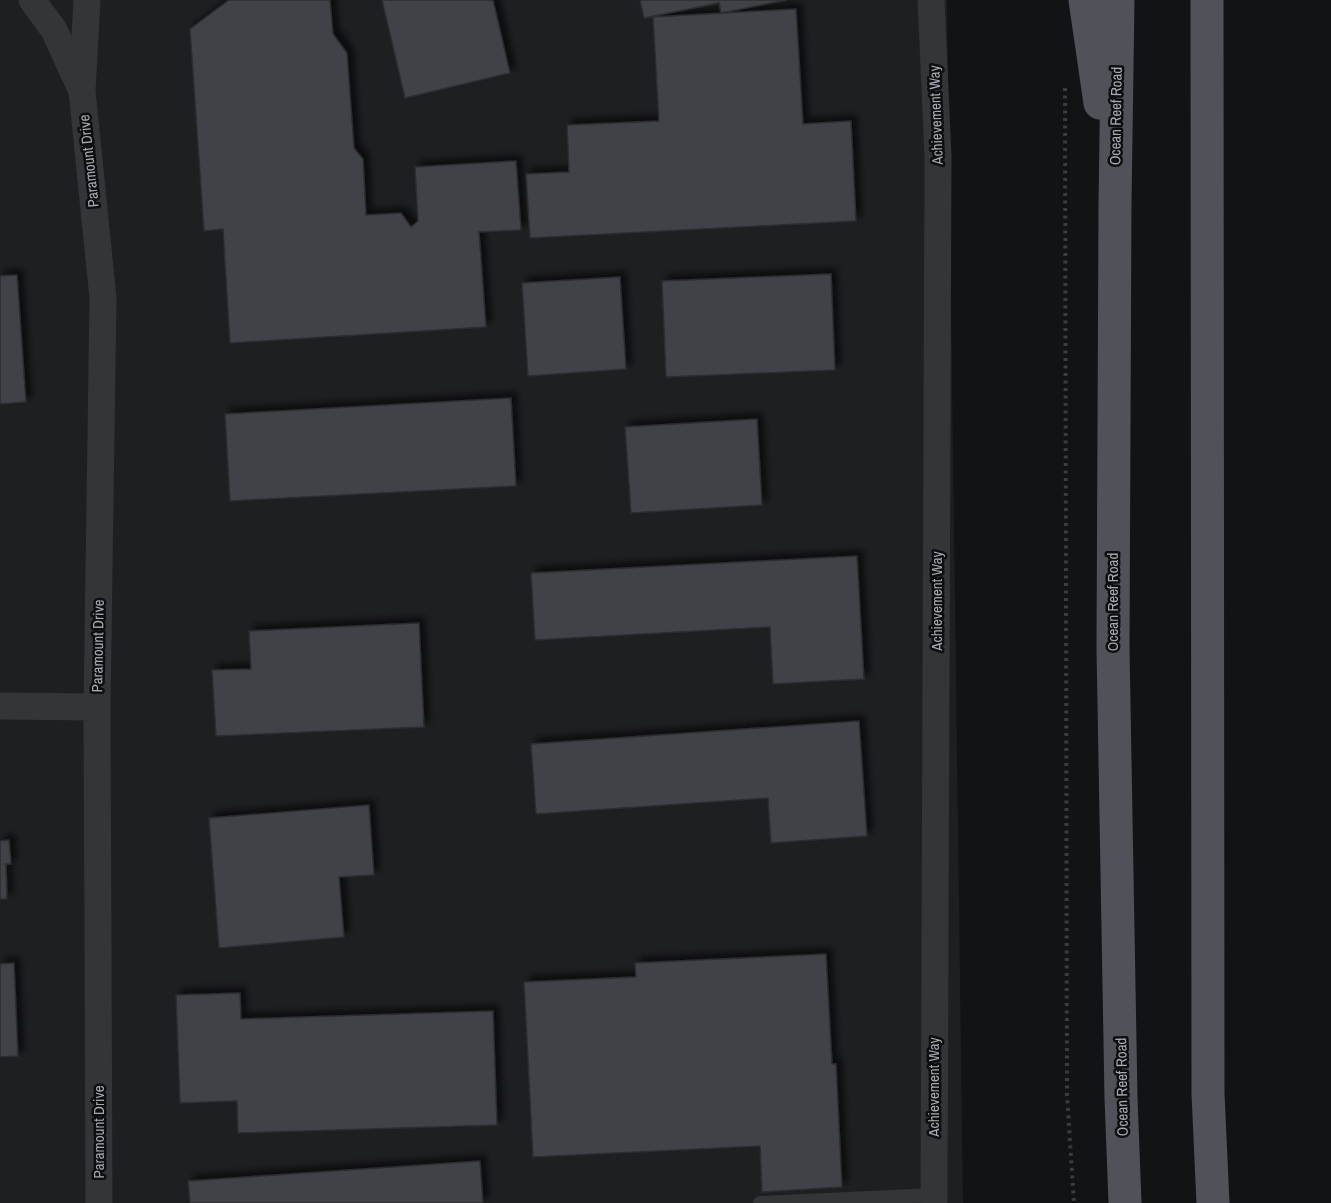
<svg xmlns="http://www.w3.org/2000/svg" width="1331" height="1203" viewBox="0 0 1331 1203" font-family="'Archivo Narrow',sans-serif">
<style>
.built{fill:#1e1f21}
.building{fill:#414347;stroke:#2c2d30;stroke-width:1.5;filter:url(#shadow)}
.lines{fill:none;stroke-linecap:round;stroke-linejoin:round}
.path{stroke:#393c40;stroke-width:4;stroke-dasharray:3 4.5;stroke-linecap:butt}
.lane{stroke:#333539;stroke-width:14}
.street{stroke:#333539;stroke-width:27}
.primary{stroke:#4f5258;stroke-width:33}
.labels{text-anchor:middle;stroke-width:5;stroke-linejoin:round;paint-order:stroke}
.street-label{font-size:15px;fill:#a4abb5;stroke:#0e0e0f}
</style>
<defs>
<filter id="shadow"><feDropShadow dx="5.5" dy="-5.5" stdDeviation="3" flood-color="#0009"/></filter>
</defs>
<rect width="100%" height="100%" fill="#121314"/>
<path class="built" d="M0 0H947L963 1203H0Z"/>
<path class="building" d="M229 0H330L333 34 347 53 354 148 363 159 366 215 401 213 411 227 418 221 415 167 516 161 521 230 479 232 486 327 230 343 223 229 204 231 190 29Z
M382 0H493L510 73 405 98Z
M640 0H787L721 13 719 3 644 18Z
M796 9 803 124 851 121 856 221 530 238 526 174 569 172 567 125 659 121 653 17Z
M831 274 835 370 666 377 662 281Z
M17 275 26 402 0 404V276Z
M620 277 626 369 528 376 522 283Z
M511 398 516 486 230 501 225 414Z
M757 419 762 505 631 513 625 427Z
M857 556 864 679 773 684 770 627 535 640 531 573Z
M419 623 424 727 216 736 212 670 251 669 249 631Z
M859 721 867 836 771 843 768 798 536 814 531 744Z
M369 805 374 875 339 877 344 937 219 948 209 818Z
M9 840 11 864H6L7 899H0V841Z
M826 954 832 1064H836L842 1187 762 1192 760 1146 533 1157 524 982 636 977 635 963Z
M14 963 18 1056 0 1057V964Z
M240 993 241 1019 493 1011 497 1125 238 1133 237 1101 180 1103 176 995Z
M480 1161 483 1203H190L188 1181Z"/>
<g class="lines">
<path class="path" d="M1065 88 1067 1095 1074 1203"/>
<path class="lane" d="M760 1203 934 1195"/>
<path class="street" d="M32 0 54 30 80 87
M87 0 82 91 103 298 97 707 99 1203
M931 0 938 156 934 1203
M0 706 97 707"/>
<path class="primary" d="M1085 0 1100 103
M1118 0 1115 203 1113 648 1121 1098 1125 1203
M1207 0 1208 1094 1213 1203"/>
</g>
<g class="labels">
<g class="street-label">
<text transform="translate(936 115) rotate(-92)" y="5">Achievement Way</text>
<text transform="translate(1116 116) rotate(-89)" y="5">Ocean Reef Road</text>
<text transform="translate(89 161) rotate(-96)" y="5">Paramount Drive</text>
<text transform="translate(937 601) rotate(-90)" y="5">Achievement Way</text>
<text transform="translate(1113 602) rotate(-90)" y="5">Ocean Reef Road</text>
<text transform="translate(98 646) rotate(-89)" y="5">Paramount Drive</text>
<text transform="translate(934 1087) rotate(-90)" y="5">Achievement Way</text>
<text transform="translate(1122 1087) rotate(-91)" y="5">Ocean Reef Road</text>
<text transform="translate(99 1132) rotate(-90)" y="5">Paramount Drive</text>
</g>
</g>
</svg>
